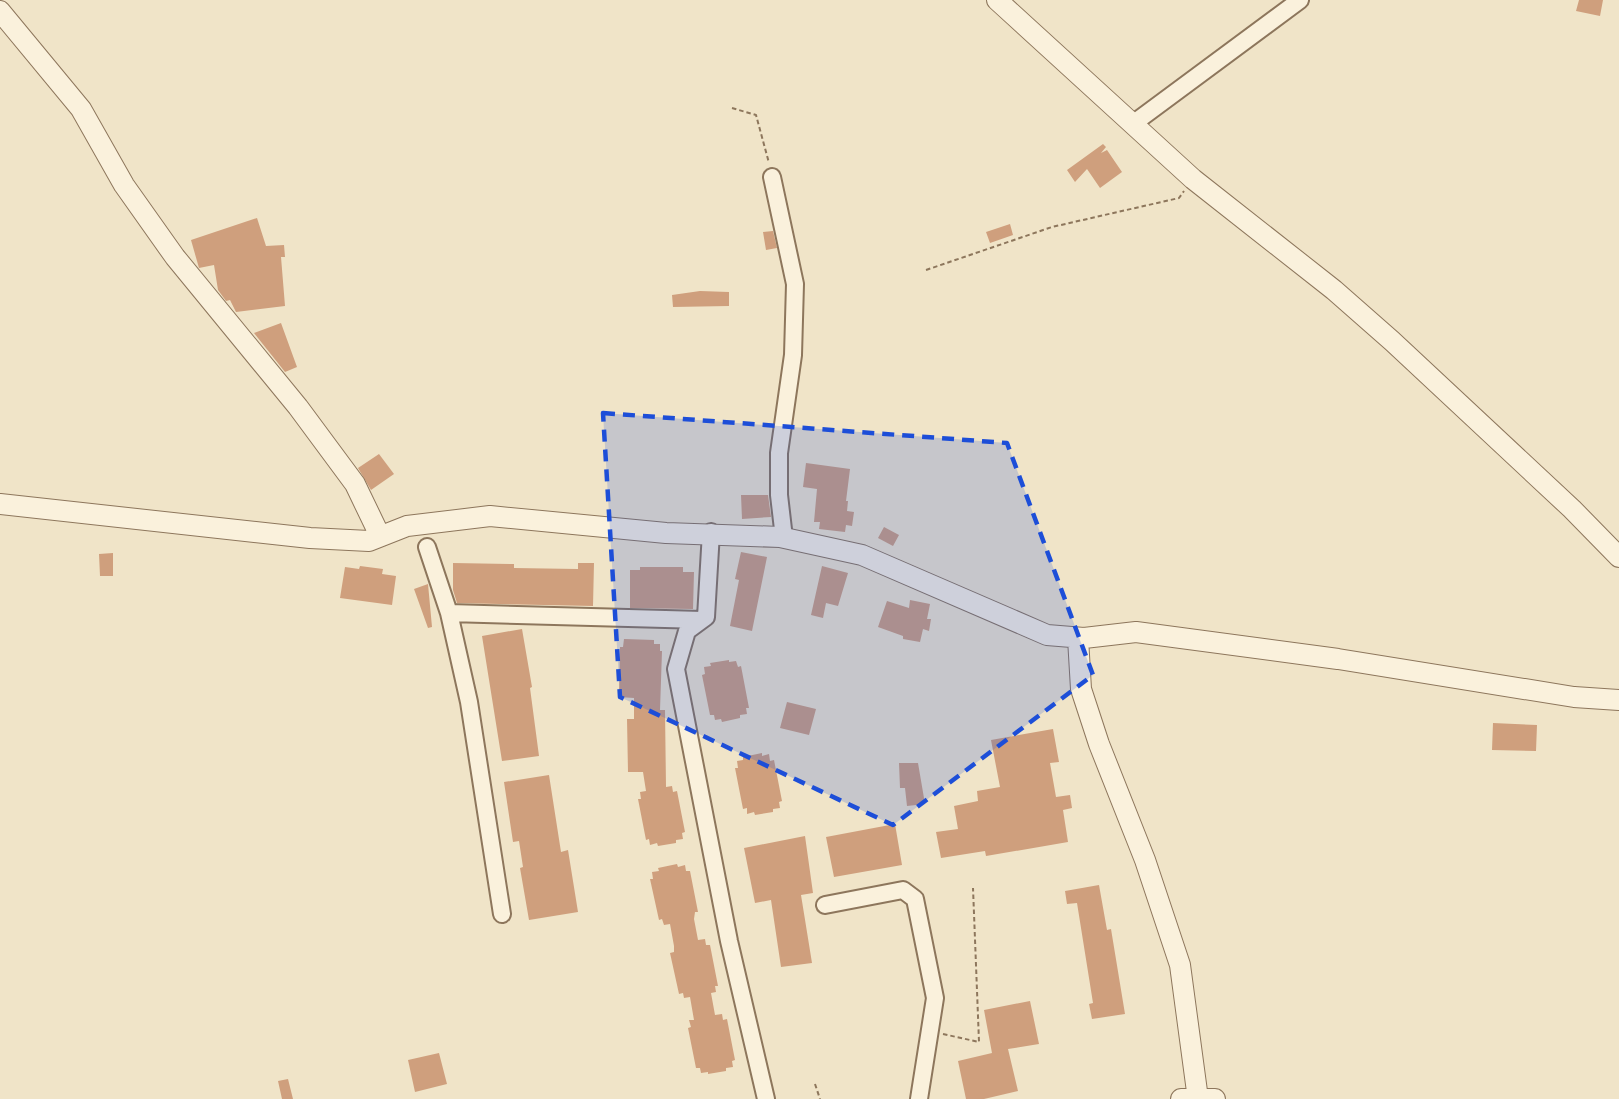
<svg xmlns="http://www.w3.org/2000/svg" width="1619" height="1099" viewBox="0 0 1619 1099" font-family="'PT Serif',serif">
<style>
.building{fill:#cf9f7d}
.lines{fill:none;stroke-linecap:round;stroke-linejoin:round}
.minor-casing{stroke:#8d765c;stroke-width:20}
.tertiary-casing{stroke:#8d765c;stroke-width:22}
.path{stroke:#8d765c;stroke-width:2;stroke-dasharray:4.5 3;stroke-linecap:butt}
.minor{stroke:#faf1dc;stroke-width:16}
.tertiary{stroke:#faf1dc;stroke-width:20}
.marked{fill:#1d4ed8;fill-opacity:0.2;stroke:#1d4ed8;stroke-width:4.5;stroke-dasharray:12 8;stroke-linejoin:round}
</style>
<rect width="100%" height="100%" fill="#f0e4c8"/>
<path class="building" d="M1579 0H1603L1600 16 1576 11Z
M1103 144 1106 147 1101 153 1107 150 1122 172 1100 188 1087 169 1075 182 1067 170Z
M257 218 266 246 284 245 285 257H281L285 306 236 312 230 300 226 301 218 290 214 265 199 268 191 240Z
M1010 224 1013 235 990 243 986 232Z
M773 231 777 248 766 250 763 232Z
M700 291 729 292V306L673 307 672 295Z
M281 323 297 367 285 372 254 333Z
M379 454 394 474 371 490 358 468Z
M806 463 850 469 846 501H848L847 511 854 512 852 526 846 525 845 532 819 529 820 522H814L817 489 803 487Z
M741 495H768L771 517 742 519Z
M884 527 899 535 893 546 878 538Z
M741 552 767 557 752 631 730 626 739 580 735 579Z
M113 553V576H100L99 554Z
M453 563 514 564V568L578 569V563H594L593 606 457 603 453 590Z
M360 566 383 569 382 574 396 576 392 605 340 598 345 567 359 569Z
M822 566 848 573 838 606 826 603 823 618 811 615Z
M640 567H683V572H694L693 609 630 608V570H640Z
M428 584 432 627 428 628 414 589Z
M910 600 930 604 927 619H931L929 631 923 629 920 642 903 639V636L878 627 887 601 909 608Z
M522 629 532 687 530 688 539 756 502 761 482 636Z
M624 639 654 640V644H660V651H662L660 710H665L666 787 672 786 673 792 677 791 685 832 682 833 683 839 676 840V843L658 846 657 843 650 845 649 839 646 840 638 799H641L640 792 646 791 643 772H628L627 719H634V698L619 697 620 647H623Z
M729 660V662L736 661 738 667 741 666 749 708H746L747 714 740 715V718L722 722 721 719 715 720 714 715H710L702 675 705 674 704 667 711 666 710 663Z
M787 702 816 709 809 735 780 728Z
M1493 723 1537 725 1536 751 1492 750Z
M1053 729 1059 762 1050 763 1056 797 1070 795 1072 808 1063 810 1068 842 986 856 985 851 941 858 936 832 958 829 954 806 978 801 977 791 1000 787 991 740Z
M762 753V756L769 754 770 761 774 760 782 801 779 802 780 808 773 809V812L755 815 754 812 747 814V808L743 809 735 768H738L737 761 743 760V757Z
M899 763H918L925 804 907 806 905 788H900Z
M549 775 561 852 568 850 578 912 529 920 520 868 523 867 519 841 513 842 504 782Z
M895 824 902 865 834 877 826 837Z
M805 836 813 893 801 895 812 963 781 967 771 900 755 903 744 848Z
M677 864 678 867 685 865 686 871H690L698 912H695L694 919 698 940 705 939 706 945H710L718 986H715L716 992 711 993 715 1015 722 1014 723 1020 727 1019 735 1060 732 1061 733 1067 726 1068V1071L708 1074V1072L701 1073 700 1068H696L688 1028 691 1027 689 1020H694L690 997 684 998 683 993 679 994 670 953 674 952V946L670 924 664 925 662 919 659 920 650 879H653L652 872 659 871 658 868Z
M1099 885 1107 930 1111 929 1125 1014 1092 1019 1089 1004 1093 1003 1077 903 1067 904 1065 891Z
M1030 1001 1039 1044 1008 1049 1018 1091 984 1099H966L958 1061 992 1053 984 1010Z
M439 1053 447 1084 415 1092 408 1060Z
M288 1079 293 1099H282L278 1081Z"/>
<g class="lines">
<defs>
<path id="minor" d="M1134 123 1300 0
M772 177 795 284 793 355 779 453V495L784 538
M711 532 706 617 687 631 676 669 729 941 766 1099
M427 547 449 613 469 702 502 914
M449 613 702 620
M825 905 903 890 915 899 935 998 919 1099"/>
<path id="tertiary" d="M997 0 1193 179 1334 290 1392 341 1572 509 1619 557
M0 11 81 109 124 185 175 257 298 407 355 484 380 536
M0 504 310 538 369 541 407 526 490 516 666 533 780 537 862 555 1047 635 1084 638 1136 632 1338 659 1574 697 1619 700
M1078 638 1081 689 1099 744 1145 860 1180 965 1198 1099
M1181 1099H1215"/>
</defs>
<use href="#minor" class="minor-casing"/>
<use href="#tertiary" class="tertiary-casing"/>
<path class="path" d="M732 108 756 115 769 163
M926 270 1052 227 1179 198 1184 191
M943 1034 979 1042 973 888
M815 1084 820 1099"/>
<use href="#minor" class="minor"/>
<use href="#tertiary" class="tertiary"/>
</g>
<path class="marked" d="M603 413 1007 443 1093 675 893 825 620 697Z"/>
</svg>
